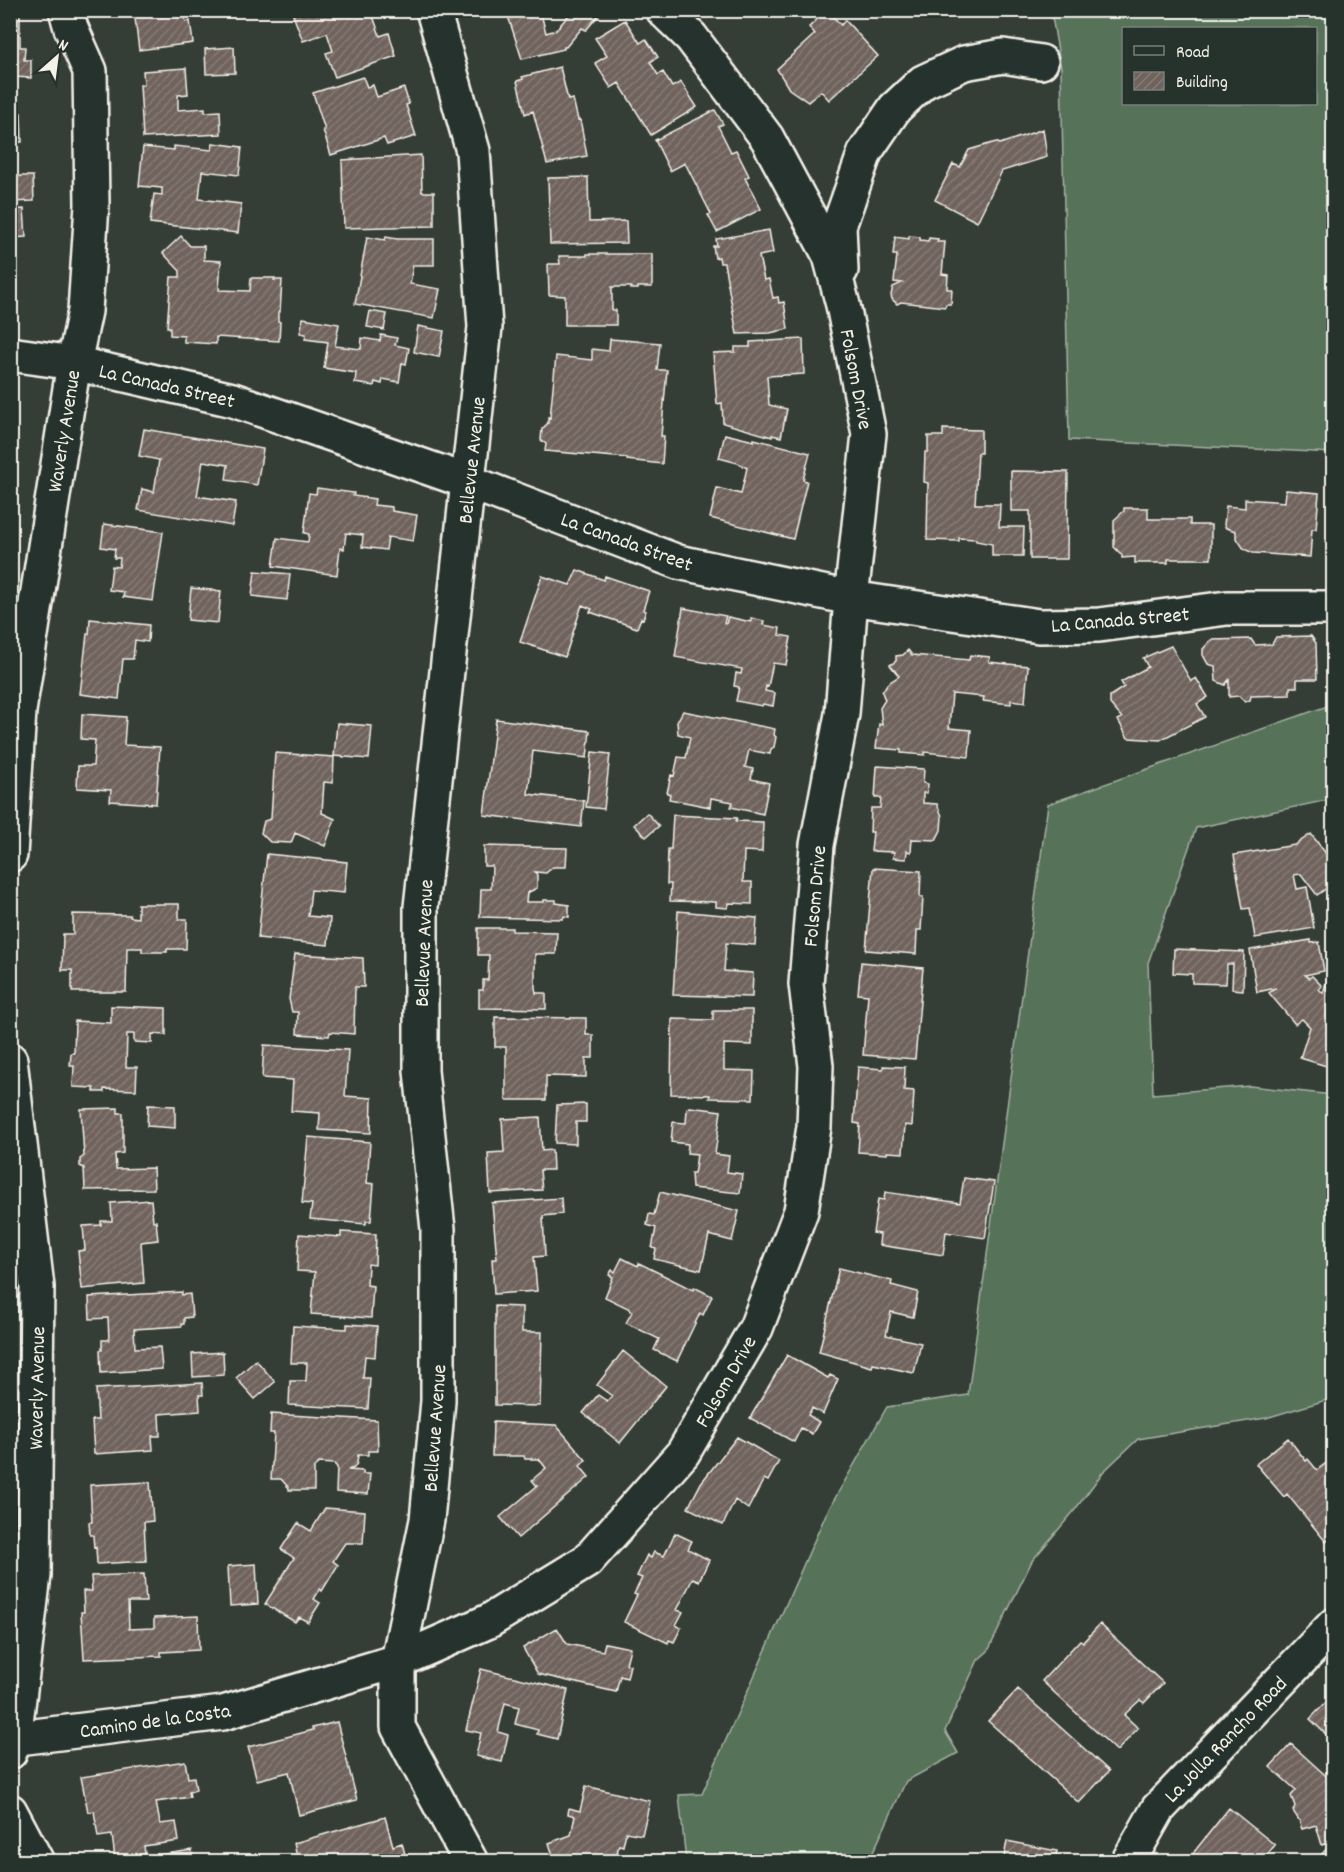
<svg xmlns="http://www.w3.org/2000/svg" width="1344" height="1872" viewBox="0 0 1344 1872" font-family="Dekko,sans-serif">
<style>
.grass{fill:#56735a;stroke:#a5b2a1;stroke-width:1.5;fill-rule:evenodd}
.building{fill:url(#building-hatch);stroke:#f4f1e8;stroke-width:1.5}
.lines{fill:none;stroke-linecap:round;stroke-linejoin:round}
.minor-casing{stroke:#f4f1e8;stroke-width:38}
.minor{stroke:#26332d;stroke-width:33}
.labels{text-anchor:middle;stroke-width:4.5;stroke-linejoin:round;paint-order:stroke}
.street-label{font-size:21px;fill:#f4f1e8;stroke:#26332d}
</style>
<defs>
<pattern id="building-hatch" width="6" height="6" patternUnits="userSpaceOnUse" patternTransform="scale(1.5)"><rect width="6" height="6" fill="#70635d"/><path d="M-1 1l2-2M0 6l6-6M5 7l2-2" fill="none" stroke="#857a74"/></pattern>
</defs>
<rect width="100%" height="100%" fill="#353d37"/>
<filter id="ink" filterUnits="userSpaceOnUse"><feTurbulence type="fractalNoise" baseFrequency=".0167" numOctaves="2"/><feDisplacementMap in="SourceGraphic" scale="12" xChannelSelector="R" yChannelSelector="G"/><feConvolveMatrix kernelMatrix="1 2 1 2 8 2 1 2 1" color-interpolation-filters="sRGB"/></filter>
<g filter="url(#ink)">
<path class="grass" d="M1051 11H1333V453L1069 440 1061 68ZM1124 28H1316V104H1124Z
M1333 704V799L1196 828 1148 963 1153 1094 1250 1086 1333 1095V1398L1266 1418 1138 1439 1103 1472 1074 1511 1032 1561 988 1651 978 1660 945 1731 958 1753 906 1781 869 1861H686L679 1795 702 1794 826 1514 887 1407 968 1395 1048 804Z"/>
<path class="building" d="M134 10H184L186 22 190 21 193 43 139 50Z
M305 10H380L381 14 373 16 380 36 389 33 396 56 335 77 326 53 333 51 327 33 303 41 293 15Z
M506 10H540L546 33 556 30 568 16 563 10H603L586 30 582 28 566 47H564V49L522 59Z
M827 10 841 25 845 20 878 56 829 100 821 91 808 102 789 89 777 69 815 34 809 27Z
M10 16H20V47H25L24 60H31V78L14 77V103H10Z
M625 20 640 43 646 39 658 57 650 62 658 75 663 72 672 87 681 82 697 107 651 135 619 83 611 88 595 63 607 56 595 38Z
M234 47 235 73 206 74 205 49Z
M560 67 568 100 573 99 578 120 580 119 587 156 547 164 533 111 525 114 517 81 523 79 522 77Z
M186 68 188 94 178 95V110L205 108V112L220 111 221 134 143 138 140 85H144L143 71Z
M363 77 367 87 373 85 377 97 404 88 409 104 406 105 416 136 387 145 384 138 331 155 323 130H325L313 93Z
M715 110 723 124 718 126 731 152 736 150 749 176 745 178 761 209 717 232 708 215 711 214 685 163 670 171 655 140Z
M10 113H21L22 142H10Z
M1043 129 1047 157 1002 171 977 222 935 200 953 164 960 167 969 150 996 142 1000 144Z
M213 143 242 147 239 175 202 171 199 199 241 204 238 233 150 223 154 194 162 195V188L139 186 143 147 174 150V146L212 150Z
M421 155 422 192H434V226L344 228 342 160Z
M10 176H33L34 201 10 202Z
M588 177 589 222 626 221 627 243 550 244 548 178Z
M24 209 26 237 10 238V210Z
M769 230 773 253 759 256 764 280 769 279 773 298 778 297 779 303 784 302 788 329 770 333 737 334 724 263H720L719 257 715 258 713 246H717L716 239Z
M181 236 190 246H204V260L221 261 219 290 250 291 251 278H275L274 280H282L280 312H278V321L280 322 279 341 216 337V344L184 342V336L170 335V327H167L171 277H180V271L163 253Z
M909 236 920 237V240L928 241 929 238 938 239 937 242H945L942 274 948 275 947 289H952L951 304H946L945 307 901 302 897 304 892 299 891 295 893 287 902 283 894 282 897 255H893L895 237 909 239Z
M367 237 385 240 386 237 397 239H434V265H413L410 284 440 289 434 318 355 304Z
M587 254H652V287H638V289H631V287H612V310H616V325H565V296L549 295 548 264H560L559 256H587Z
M370 311 387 314 384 330 367 327Z
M303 318 339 324 335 346 361 349 362 338 380 341 381 335 397 338 395 345 409 348 406 364 402 363 399 382 383 379 382 384 375 382 374 386 355 383 356 373 324 368 328 342 305 339 306 334 300 333Z
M418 326 444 331 439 357 414 352Z
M610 339 660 343 657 370H667L661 436H664L662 464 627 460V458L545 451 546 444 541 440 542 429 548 423V417L550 418 556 356 592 360V349L609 351Z
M803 339 804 374 767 376 769 405 787 409 781 437 772 435V437L723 423 722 403 717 404 713 353 735 352V347H750V342Z
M144 429 263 449 257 485 226 480 228 465 203 461 197 496 236 502 232 526 138 510 142 489 154 492 159 460 139 456Z
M943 429 981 430V453H978L975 504H1000L999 527H1024L1023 556H992V544L976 541V539L959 538V541L927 540 928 483 924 482 925 452H928V436H943Z
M725 434 754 441V439L810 453 803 480 807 481 793 539 710 518 717 488 741 494 747 468 738 463 719 458Z
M1011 471 1068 472 1067 559H1030V511H1011Z
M317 488 354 493 353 496 375 499 374 505 392 507V511L417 515 413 541 388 537 386 550 362 547 363 535 346 533 344 549 340 548 337 575 273 566 277 538 308 542 309 534 304 533 309 493 316 494Z
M1286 490 1319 493 1316 529H1312L1310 557 1253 553 1244 549 1236 537V531L1226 528 1224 525 1226 506 1245 508V499L1285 502Z
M1124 508H1148V519H1190V525H1211V559H1168V563H1135V557L1122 558V555L1114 547V520L1124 511Z
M104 524 163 532 153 601 123 597 124 592 109 590 112 566 119 567 120 558H114L115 549 101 547Z
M577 570 604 580 605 576 649 591 643 610 646 611 643 619 641 618 637 628 590 612 592 609 582 605 565 657 520 642 542 576 570 585Z
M255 571 290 574 287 600 252 596Z
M191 588 221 591 218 623 188 620Z
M683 608 726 616 724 623 726 624 728 617 751 622V618L764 621 763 625 780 628 779 635 791 637 786 665 773 663 768 687 766 686 765 691 775 693 773 706 763 704 762 706 736 701 739 687 734 686 736 673 741 674 742 669 675 657Z
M90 619 149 625 148 642 135 640 133 659H123L119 699 80 694 87 634H89Z
M1311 636 1316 643 1317 679H1297V687H1290V695L1251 696 1250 700 1245 702 1239 696 1229 697V680L1225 685 1216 681 1215 666 1208 664 1203 655V649L1211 640 1251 639 1255 645 1272 644 1276 637Z
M1171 646 1191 681 1196 678 1208 697 1197 704 1205 717 1160 740 1128 738 1118 720 1122 718 1110 704V696L1124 687 1121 682 1148 667 1143 658Z
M908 650 912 655 969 660 970 655 990 657 989 662 1028 666 1025 702 1011 700V704L983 701 984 697 952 694 949 728 971 730 969 757 925 752V755L901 753V750L876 748 879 724 882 725 880 708 885 700 882 692 887 684 899 676 890 665 896 661V656L903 655Z
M683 711 775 729 774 735 776 737 774 747 771 749 770 754 749 750 745 767 753 769 751 779 769 783 763 814 731 807 733 802 711 798 710 807 669 799 670 794 667 793 671 775 674 776 678 757 686 758 690 737 678 734 677 722Z
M82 714 126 717 124 745 160 747 156 804 110 801 111 790 77 788 78 766H93L95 740 81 739Z
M496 719 590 731 587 758 533 751 528 794 584 801 581 827 484 815Z
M337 723 372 726 369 759 334 756Z
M592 752 610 754 604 809 586 807Z
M275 753 334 757 333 783 324 782 322 813 335 819 325 846 295 833 291 843 270 842 261 833 264 821 271 819Z
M877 766 924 769 923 783 928 784 927 793H923V803L937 804 942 816 941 830 936 840 912 839 911 852 907 851 906 859 893 858 894 852 871 851 873 832H870L871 808H880L881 798H875Z
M647 813 659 826 646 837 634 825Z
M673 815 737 818 736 821 763 822 762 852 744 851 743 882H752V904L729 903 728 908 716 907V902L670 901 671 884H667L668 849H671Z
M1311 834 1334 864V883L1317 895 1301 874 1294 875 1297 889 1307 887 1314 928 1255 938 1250 908 1243 909 1234 855 1295 845Z
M484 846 567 848 566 867H553L546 873 535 872 537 875V888L527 893 526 902H544V900H556V903L569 905V917L564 916 563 919 480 917 481 889H491L492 866H484Z
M267 854 347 862 344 893 311 890 308 916 330 918 328 945 258 938Z
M873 868 921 871 920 897H923L921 930H917L916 954 866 950Z
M138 904H179V919H187L186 949H167V952H142V948H127L126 992H72V970H62L63 934H73V914L130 915V917L138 918Z
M678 911 757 918 755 945 726 943 724 971 753 973 752 997 673 995Z
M478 928H512V931L557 932 556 954H535V987L536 993H546V1009L479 1008V990H483V980H488L489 955H478Z
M1311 940V943L1319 942 1324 971 1305 975 1309 978 1312 976 1322 986 1319 989 1323 993 1328 977 1334 979 1333 1068 1300 1058 1310 1027 1302 1019 1295 1024 1269 993 1276 988 1257 992 1250 950Z
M1174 949 1244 952 1243 990 1232 989 1233 964H1227L1226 984 1192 983V974L1173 973Z
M295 954 363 958 364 987H355L354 1034 330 1032 329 1036 297 1034 298 1012H292L289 999Z
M861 962 923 968 915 1059 863 1055 868 995 858 994Z
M111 1006 166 1008V1035L152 1034V1043L134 1042V1034H127L126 1067H137L136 1090 104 1089V1092H94V1088L73 1087 74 1066H70L71 1053H74L75 1021 111 1023Z
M713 1010H752V1045L724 1044V1070L754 1071 753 1099 709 1098 710 1095 671 1094 672 1019 713 1020Z
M495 1017 586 1018V1035H593V1058H586V1077L546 1076V1100H506V1047H495Z
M264 1045 348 1050 345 1096 372 1098 371 1133 319 1130 320 1113 291 1111 293 1080 262 1078Z
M883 1066 905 1067 904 1090 914 1091 912 1126 905 1125 903 1153 887 1152V1154L858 1152 860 1124 854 1123 858 1067 883 1069Z
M586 1104V1122H576V1144L555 1143 557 1105Z
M148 1105 175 1106V1128L147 1126Z
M690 1107 721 1111 715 1154 729 1156 727 1172 742 1174 740 1193 692 1188 691 1173H694L695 1169 697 1154 687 1153 688 1144 671 1142 673 1122 686 1123 687 1109Z
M118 1108V1113H123V1153L115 1154 116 1169 153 1168 154 1189 85 1190 84 1168 80 1166V1159L84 1156 81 1109Z
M540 1117 542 1151 552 1150 553 1170H540L542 1190 490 1193 488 1153 504 1152 502 1119Z
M308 1137 370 1142 367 1183 374 1184 371 1221H366V1224L310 1219 312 1204 302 1203Z
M964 1178 994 1182 985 1238 946 1232 943 1255 879 1245 880 1234 873 1233 878 1199 884 1200 885 1192 960 1203Z
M660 1192 739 1211 732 1241 709 1235 701 1270 654 1259 656 1249 652 1248 656 1228 647 1225 649 1214 654 1215Z
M561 1198 562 1214 543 1216 545 1256 534 1257 537 1291 494 1294 492 1259H497L492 1203Z
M151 1200 153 1221H156L158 1240 141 1242 144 1283 82 1289 78 1251 85 1250 83 1226 101 1225V1221H112L111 1203Z
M341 1232 376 1234 375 1265 368 1264 367 1285 373 1286 371 1318 311 1314 315 1272 297 1271 299 1234 341 1237Z
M622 1258 638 1266 639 1263 693 1290 694 1287 712 1296 703 1315 700 1313 677 1361 654 1350 659 1339 626 1323 632 1312 628 1308 605 1297 613 1277 609 1275 612 1270 615 1272Z
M839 1268 892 1281 891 1285 918 1292 913 1317 891 1312 886 1335 921 1343 914 1373 873 1364 872 1367 819 1352Z
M182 1292V1295L190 1294 192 1317 184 1318V1324H182V1326L134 1329 135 1348 160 1347 162 1369 101 1373 100 1350H102V1340H109L108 1318 90 1319 89 1297Z
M495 1306 522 1307V1332H542L540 1406 495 1405Z
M347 1324 377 1326 375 1357 365 1356 363 1378H370L368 1409 289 1405 290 1381H306L307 1363H291L293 1326 347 1329Z
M623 1351 666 1386 620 1443 583 1413 598 1395 607 1401 612 1396 597 1385Z
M223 1352 224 1375 193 1377 192 1354Z
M787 1355 828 1378 830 1375 838 1379 823 1414 812 1408 808 1415 819 1422 812 1434 801 1428 794 1442 750 1418Z
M256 1360 275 1382 255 1399 236 1378Z
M202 1383 203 1395H199L200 1411 159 1414 160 1436H152L153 1450 94 1454 92 1420H98L96 1389Z
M271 1414 377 1420 378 1451H368V1455H358L357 1463 354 1468 348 1470 363 1471V1474H370L368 1494 336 1492 337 1467 334 1464 319 1463 314 1467V1490H289V1488L281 1479H271L274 1433H270Z
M493 1422 556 1425 586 1460 580 1466 589 1477 518 1538 500 1517 537 1486 532 1480 546 1468 539 1459H525L524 1456H492Z
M737 1437 779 1461 768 1481 764 1479 748 1509 735 1500 723 1525 688 1508 701 1483Z
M1288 1438 1306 1461 1308 1459 1317 1470 1334 1457V1535L1326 1542 1287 1494 1284 1497 1256 1464Z
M150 1482 153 1521 144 1522 146 1561 97 1564 96 1547 94 1548 93 1535H90L89 1522H92L90 1485Z
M325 1508 365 1511 363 1543H345L333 1561 338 1565 322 1591 320 1589 314 1599 320 1603 308 1622 299 1617 295 1622 265 1604 294 1558 281 1549 298 1523 311 1531Z
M675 1533 692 1541 688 1549 709 1560 699 1581 693 1578 677 1610 683 1612 676 1625 681 1628 674 1642 669 1640 668 1643 624 1622 637 1595 634 1594 642 1578 637 1576 647 1555 651 1558 654 1552 664 1556Z
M256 1564 258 1604 230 1606 228 1566Z
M144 1574 146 1602H128L129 1629 154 1628V1618L198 1616 199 1650 161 1652V1656L84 1659 81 1612H84L83 1591H92L91 1576Z
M1100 1624 1163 1683 1144 1703 1140 1700 1124 1715 1138 1728 1117 1751 1042 1681 1080 1640 1083 1642Z
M557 1628 567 1644 603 1651 605 1643 630 1648 626 1664 630 1665 627 1678 620 1676 616 1692 538 1674 523 1648Z
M481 1669 568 1690 557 1739 537 1734 538 1730 515 1724 519 1707 505 1703 498 1732 508 1735 502 1762 476 1756 481 1733 466 1730Z
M1018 1689 1109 1771 1079 1803 988 1721Z
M1334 1694V1742L1310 1719Z
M337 1722 357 1800 299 1815 289 1772 257 1780 248 1747 313 1730 312 1728Z
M1291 1744 1334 1783V1862H1330L1322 1854 1330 1845 1328 1843 1322 1845 1316 1825 1302 1829 1299 1820 1293 1811 1295 1806 1291 1796 1296 1790 1270 1767Z
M185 1761 188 1778 194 1777 196 1790 189 1792 190 1797 156 1802 160 1824 176 1822 179 1841 144 1846 145 1854 115 1858 112 1835 98 1837 94 1811 88 1812 81 1777Z
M586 1786 650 1801 642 1835 626 1832 623 1846 619 1845 617 1853 638 1858 637 1862H555L549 1843 571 1835 575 1816 568 1814 569 1808 580 1811Z
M1229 1808 1275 1845 1266 1856 1272 1862H1186Z
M385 1817 393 1846 402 1843 407 1862H333L331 1857 315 1862H298L294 1843Z
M1007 1841 1057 1851 1055 1862H1003Z
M192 1850 194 1862H154L153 1856Z"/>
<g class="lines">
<defs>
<path id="minor" d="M433 10 473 151 485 327 421 907V1071L438 1229V1401L427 1520 398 1661V1727L471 1862
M841 270 839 226 865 152 895 108 923 82 964 63 1003 56 1041 62
M10 354 74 363 233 400 469 482 678 562 851 598 1039 626 1099 625 1227 608H1334
M10 855 19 711 74 363 85 311 92 205 90 71 71 28 66 10
M10 1060 37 1287 34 1575 14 1739 10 1752
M10 1739 223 1713 398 1661 489 1621 587 1561 683 1453 756 1328 801 1211 814 1127 816 1066 806 984 817 845 842 714 851 598 869 434 843 305 830 256 767 138 691 37 663 10
M10 1811 37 1862
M1128 1862 1158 1809 1334 1625"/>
</defs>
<use href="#minor" class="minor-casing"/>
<use href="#minor" class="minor"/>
</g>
</g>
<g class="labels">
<g class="street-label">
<text transform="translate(857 379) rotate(79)" y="7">Folsom Drive</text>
<text transform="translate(167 385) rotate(13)" y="7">La Canada Street</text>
<text transform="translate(63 431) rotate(-81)" y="7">Waverly Avenue</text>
<text transform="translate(471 460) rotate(-84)" y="7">Bellevue Avenue</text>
<text transform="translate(627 541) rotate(20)" y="7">La Canada Street</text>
<text transform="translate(1120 619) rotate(-5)" y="7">La Canada Street</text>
<text transform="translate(814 896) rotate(-85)" y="7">Folsom Drive</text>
<text transform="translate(423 943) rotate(-88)" y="7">Bellevue Avenue</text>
<text transform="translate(725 1381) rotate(-60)" y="7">Folsom Drive</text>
<text transform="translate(36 1388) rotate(-89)" y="7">Waverly Avenue</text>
<text transform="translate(434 1428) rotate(-86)" y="7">Bellevue Avenue</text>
<text transform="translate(155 1720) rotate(-8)" y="7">Camino de la Costa</text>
<text transform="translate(1225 1739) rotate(-46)" y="7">La Jolla Rancho Road</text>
</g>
</g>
<rect width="1344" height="1872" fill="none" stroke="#26332d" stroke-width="36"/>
<rect x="18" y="18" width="1308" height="1836" fill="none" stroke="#f4f1e8" stroke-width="2" filter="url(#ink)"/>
<rect x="1122" y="27" width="195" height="78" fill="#26332d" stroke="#787f78" stroke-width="1.5"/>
<rect x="1134" y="46" width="30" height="9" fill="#26332d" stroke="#787f78" stroke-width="1.5"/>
<text x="1176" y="57" font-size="18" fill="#f4f1e8">Road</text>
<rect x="1134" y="72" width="30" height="18" fill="url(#building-hatch)" stroke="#787f78" stroke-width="1.5"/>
<text x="1176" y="87" font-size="18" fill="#f4f1e8">Building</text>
<g transform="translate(57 57) rotate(28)" stroke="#26332d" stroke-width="4.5" paint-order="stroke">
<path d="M0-4.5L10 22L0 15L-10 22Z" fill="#f4f1e8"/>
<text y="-9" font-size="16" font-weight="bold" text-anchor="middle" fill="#f4f1e8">N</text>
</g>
</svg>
